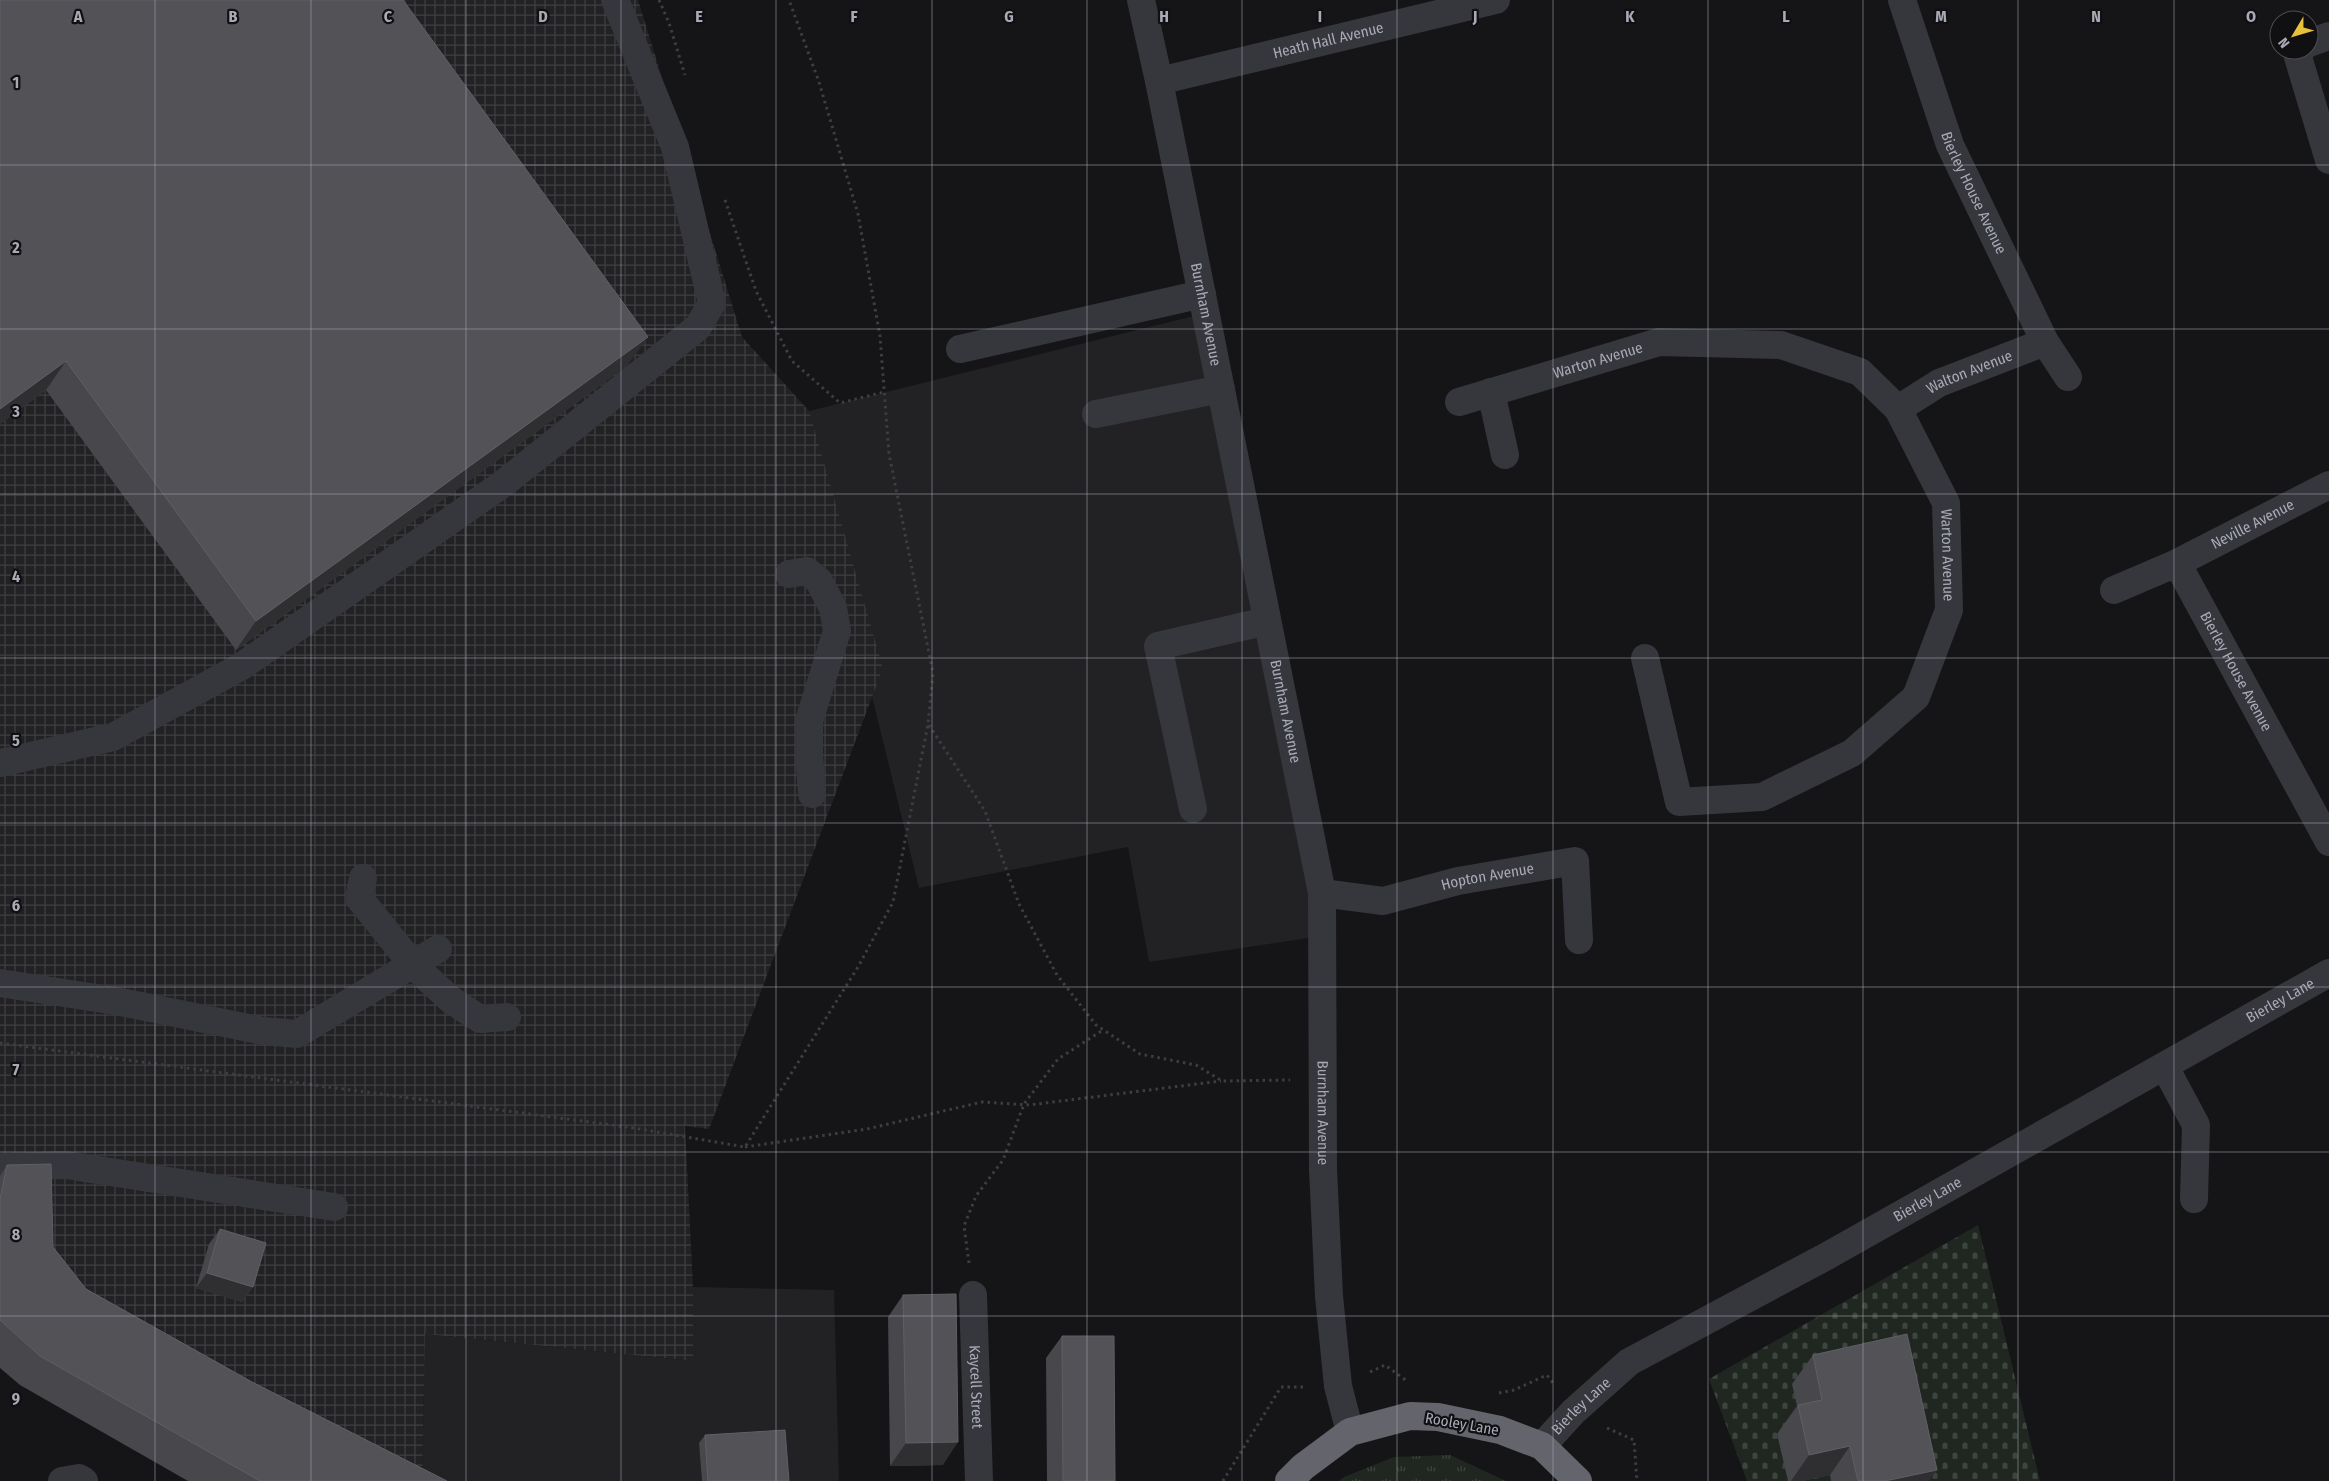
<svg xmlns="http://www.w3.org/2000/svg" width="2329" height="1481" viewBox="0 0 2329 1481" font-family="'Fira Sans Condensed',sans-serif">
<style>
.built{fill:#222124}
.industrial{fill:url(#industrial-grid)}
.grass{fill:url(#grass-tufts)}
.cemetery{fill:url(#cemetery-stones)}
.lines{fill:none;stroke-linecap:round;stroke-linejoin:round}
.path{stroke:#3d3e43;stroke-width:3;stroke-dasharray:2.5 4;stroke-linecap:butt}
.minor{stroke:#36373c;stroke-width:28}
.highway{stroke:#63646c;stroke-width:28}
.wall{fill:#47474c}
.shaded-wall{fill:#2f2f32}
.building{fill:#525257;stroke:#5f6066}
.grid{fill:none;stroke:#a8abb6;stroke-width:1;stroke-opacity:0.55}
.labels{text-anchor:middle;stroke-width:4.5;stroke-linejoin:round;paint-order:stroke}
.street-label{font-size:15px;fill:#a8abb6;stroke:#101012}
.grid-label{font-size:16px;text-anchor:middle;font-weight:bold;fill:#a8abb6;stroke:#101012;stroke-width:4.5;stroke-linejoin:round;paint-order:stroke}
</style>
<defs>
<pattern id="industrial-grid" width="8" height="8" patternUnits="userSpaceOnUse" patternTransform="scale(1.25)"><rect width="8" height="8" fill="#222124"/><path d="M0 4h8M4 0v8" fill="none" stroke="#3f3f42"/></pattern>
<pattern id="grass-tufts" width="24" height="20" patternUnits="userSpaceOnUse" patternTransform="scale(1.25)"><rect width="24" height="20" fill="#202721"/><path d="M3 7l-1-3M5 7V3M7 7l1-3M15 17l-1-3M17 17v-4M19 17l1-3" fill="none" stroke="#3e443f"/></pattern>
<pattern id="cemetery-stones" width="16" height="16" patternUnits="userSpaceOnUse" patternTransform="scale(1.25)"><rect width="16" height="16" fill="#202721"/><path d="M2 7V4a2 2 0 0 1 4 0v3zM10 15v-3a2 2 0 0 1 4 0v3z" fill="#3e443f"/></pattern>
</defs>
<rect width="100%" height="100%" fill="#151517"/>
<path class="built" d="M1206 313 1322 936 1149 962 1128 847 919 888 814 460 809 411Z
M693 1287 834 1290 839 1481H422L425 1334 693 1361Z"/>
<path class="industrial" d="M0 0H638L742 337 809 411 883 668 709 1129 685 1126 693 1287V1361L425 1334 422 1481H353L0 1359Z"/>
<path class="grass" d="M1450 1455 1506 1481H1339L1344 1477 1394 1457Z"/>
<path class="cemetery" d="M1978 1225 2040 1481H1747L1709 1379Z"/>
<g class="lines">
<path class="path" d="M659 0 669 23 685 75
M725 200 756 291 792 361 840 403 884 392
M929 725 985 811 1019 904 1057 975 1096 1025 1140 1054 1196 1065 1222 1081 1290 1080
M0 1043 634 1128 745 1147 858 967 893 902 928 724 933 673 889 454 880 336 858 214 819 82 789 0
M745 1147 867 1129 982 1102 1029 1105 1221 1081
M969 1263 964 1226 976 1196 1003 1160 1024 1104 1058 1059 1103 1030
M1370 1372 1385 1365 1407 1381
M1499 1393 1514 1390 1547 1375 1553 1383
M1607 1428 1634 1440 1637 1481
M1223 1481 1281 1387H1305"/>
<g class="minor">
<path id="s1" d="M1141 0 1159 81 1322 893 1323 1169 1329 1296 1338 1386 1350 1432"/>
<path id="s2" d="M1902 0 1950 145 2045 342 2068 377"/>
<path d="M2309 43 2329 36"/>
<path d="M2301 50 2298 57 2329 160"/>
<path id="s3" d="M1159 81 1496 0"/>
<path d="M960 349 1202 294"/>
<path d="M1491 392 1505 455"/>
<path id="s4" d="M1459 402 1659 342 1781 345 1860 372 1898 409 1946 503 1949 610 1916 697 1852 753 1762 797 1679 802 1645 658"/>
<path id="s5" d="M1898 409 1939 383 2045 342"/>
<path d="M1096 414 1221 389"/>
<path id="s6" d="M2177 563 2329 485"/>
<path d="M789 574 807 571 819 581 833 608 837 631 809 721V754L812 794"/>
<path id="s7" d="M2114 590 2177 563 2329 842"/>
<path d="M0 763 113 737 242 666 504 483 698 327 712 303 675 147 615 0"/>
<path d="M1193 809 1158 646 1267 621"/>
<path d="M363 878 359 898 413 965 451 1000 480 1019 507 1017"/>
<path id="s8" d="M1322 893 1383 901 1458 881 1575 861 1579 940"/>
<path d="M0 983 116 1001 263 1031 297 1034 438 949"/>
<path d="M2165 1067 2196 1125 2194 1199"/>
<path d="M0 1167 66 1165 334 1207"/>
<path id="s9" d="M973 1295 979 1481"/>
<path id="s10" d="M1542 1446 1573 1412 1629 1362 1827 1256 2329 973"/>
<path d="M62 1481 79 1478 84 1481"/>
</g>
<path class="highway" d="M1289 1481 1303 1467 1350 1432 1410 1416 1438 1417 1500 1430 1542 1446 1578 1481"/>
</g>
<path class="wall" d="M0 0 627 366 236 650 46 390 0 424Z
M7 1165 53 1247 86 1289 252 1382 447 1481H188L20 1385 0 1368V1176Z
M220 1229 253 1287 242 1302 196 1288 209 1244Z
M903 1295 943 1465 890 1466 888 1317Z
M1062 1336 1115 1481H1047L1046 1358Z
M1813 1355 1929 1481H1831L1830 1475 1802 1481H1788L1777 1434 1797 1406 1792 1384Z
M705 1435 789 1481H702L699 1443Z"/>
<path class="shaded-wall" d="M648 337 627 366 236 650 256 621Z
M66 361 46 390 0 424V409Z
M207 1273 253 1287 242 1302 196 1288Z
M958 1442 943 1465 890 1466 906 1443Z
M1850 1446 1830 1475 1802 1481H1791L1809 1455Z
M1937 1470 1929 1481H1885Z"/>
<path class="building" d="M0 0H403L648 337 256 621 66 361 0 409Z
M51 1164 53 1247 86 1289 252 1382 447 1481H260L40 1356 0 1320V1199L7 1165Z
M220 1229 266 1243 253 1287 207 1273Z
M956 1294 958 1442 906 1443 903 1295Z
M1907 1334 1937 1470 1885 1481H1858L1850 1446 1809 1455 1798 1405 1822 1400 1813 1355Z
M1062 1336H1114L1115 1481H1063Z
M785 1430 789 1481H708L705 1435Z"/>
<path class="grid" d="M155 0V1481M311 0V1481M466 0V1481M621 0V1481M776 0V1481M932 0V1481M1087 0V1481M1242 0V1481M1397 0V1481M1553 0V1481M1708 0V1481M1863 0V1481M2018 0V1481M2174 0V1481M0 165H2329M0 329H2329M0 494H2329M0 658H2329M0 823H2329M0 987H2329M0 1152H2329M0 1316H2329"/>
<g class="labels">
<g class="street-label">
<text dy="5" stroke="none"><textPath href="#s3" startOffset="174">Heath Hall Avenue</textPath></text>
<text dy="5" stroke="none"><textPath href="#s2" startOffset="206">Bierley House Avenue</textPath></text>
<text dy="5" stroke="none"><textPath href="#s1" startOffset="321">Burnham Avenue</textPath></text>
<text dy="5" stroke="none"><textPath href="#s4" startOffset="145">Warton Avenue</textPath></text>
<text dy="5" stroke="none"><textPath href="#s5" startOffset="81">Walton Avenue</textPath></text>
<text dy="5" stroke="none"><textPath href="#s6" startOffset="85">Neville Avenue</textPath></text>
<text dy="5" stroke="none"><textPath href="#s4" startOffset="625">Warton Avenue</textPath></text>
<text dy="5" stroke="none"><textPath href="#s7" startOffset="192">Bierley House Avenue</textPath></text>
<text dy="5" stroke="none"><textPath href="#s1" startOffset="726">Burnham Avenue</textPath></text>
<text dy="5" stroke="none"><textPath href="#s8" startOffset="169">Hopton Avenue</textPath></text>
<text dy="5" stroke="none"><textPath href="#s10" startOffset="866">Bierley Lane</textPath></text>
<text dy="5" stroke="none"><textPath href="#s1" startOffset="1131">Burnham Avenue</textPath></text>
<text dy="5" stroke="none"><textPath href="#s10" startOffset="461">Bierley Lane</textPath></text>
<text dy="5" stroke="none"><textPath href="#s9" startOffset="92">Kaycell Street</textPath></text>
<text dy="5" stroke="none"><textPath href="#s10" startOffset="56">Bierley Lane</textPath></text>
<text transform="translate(1462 1424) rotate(10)" y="5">Rooley Lane</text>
</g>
</g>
<g class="grid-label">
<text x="78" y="22">A</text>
<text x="233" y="22">B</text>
<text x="388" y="22">C</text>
<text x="543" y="22">D</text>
<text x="699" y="22">E</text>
<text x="854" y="22">F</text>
<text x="1009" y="22">G</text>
<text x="1164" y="22">H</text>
<text x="1320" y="22">I</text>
<text x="1475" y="22">J</text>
<text x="1630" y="22">K</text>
<text x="1786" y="22">L</text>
<text x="1941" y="22">M</text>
<text x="2096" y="22">N</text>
<text x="2251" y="22">O</text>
<text x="16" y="88">1</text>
<text x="16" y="253">2</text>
<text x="16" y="417">3</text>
<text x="16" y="582">4</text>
<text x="16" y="746">5</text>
<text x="16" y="911">6</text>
<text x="16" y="1075">7</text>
<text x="16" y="1240">8</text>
<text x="16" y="1404">9</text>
</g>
<g transform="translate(2294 35) rotate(232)"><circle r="24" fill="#101012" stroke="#4d4e54"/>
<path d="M0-4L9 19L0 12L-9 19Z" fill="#e8c13c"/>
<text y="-8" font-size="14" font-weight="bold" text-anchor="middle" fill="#a8abb6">N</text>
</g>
</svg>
